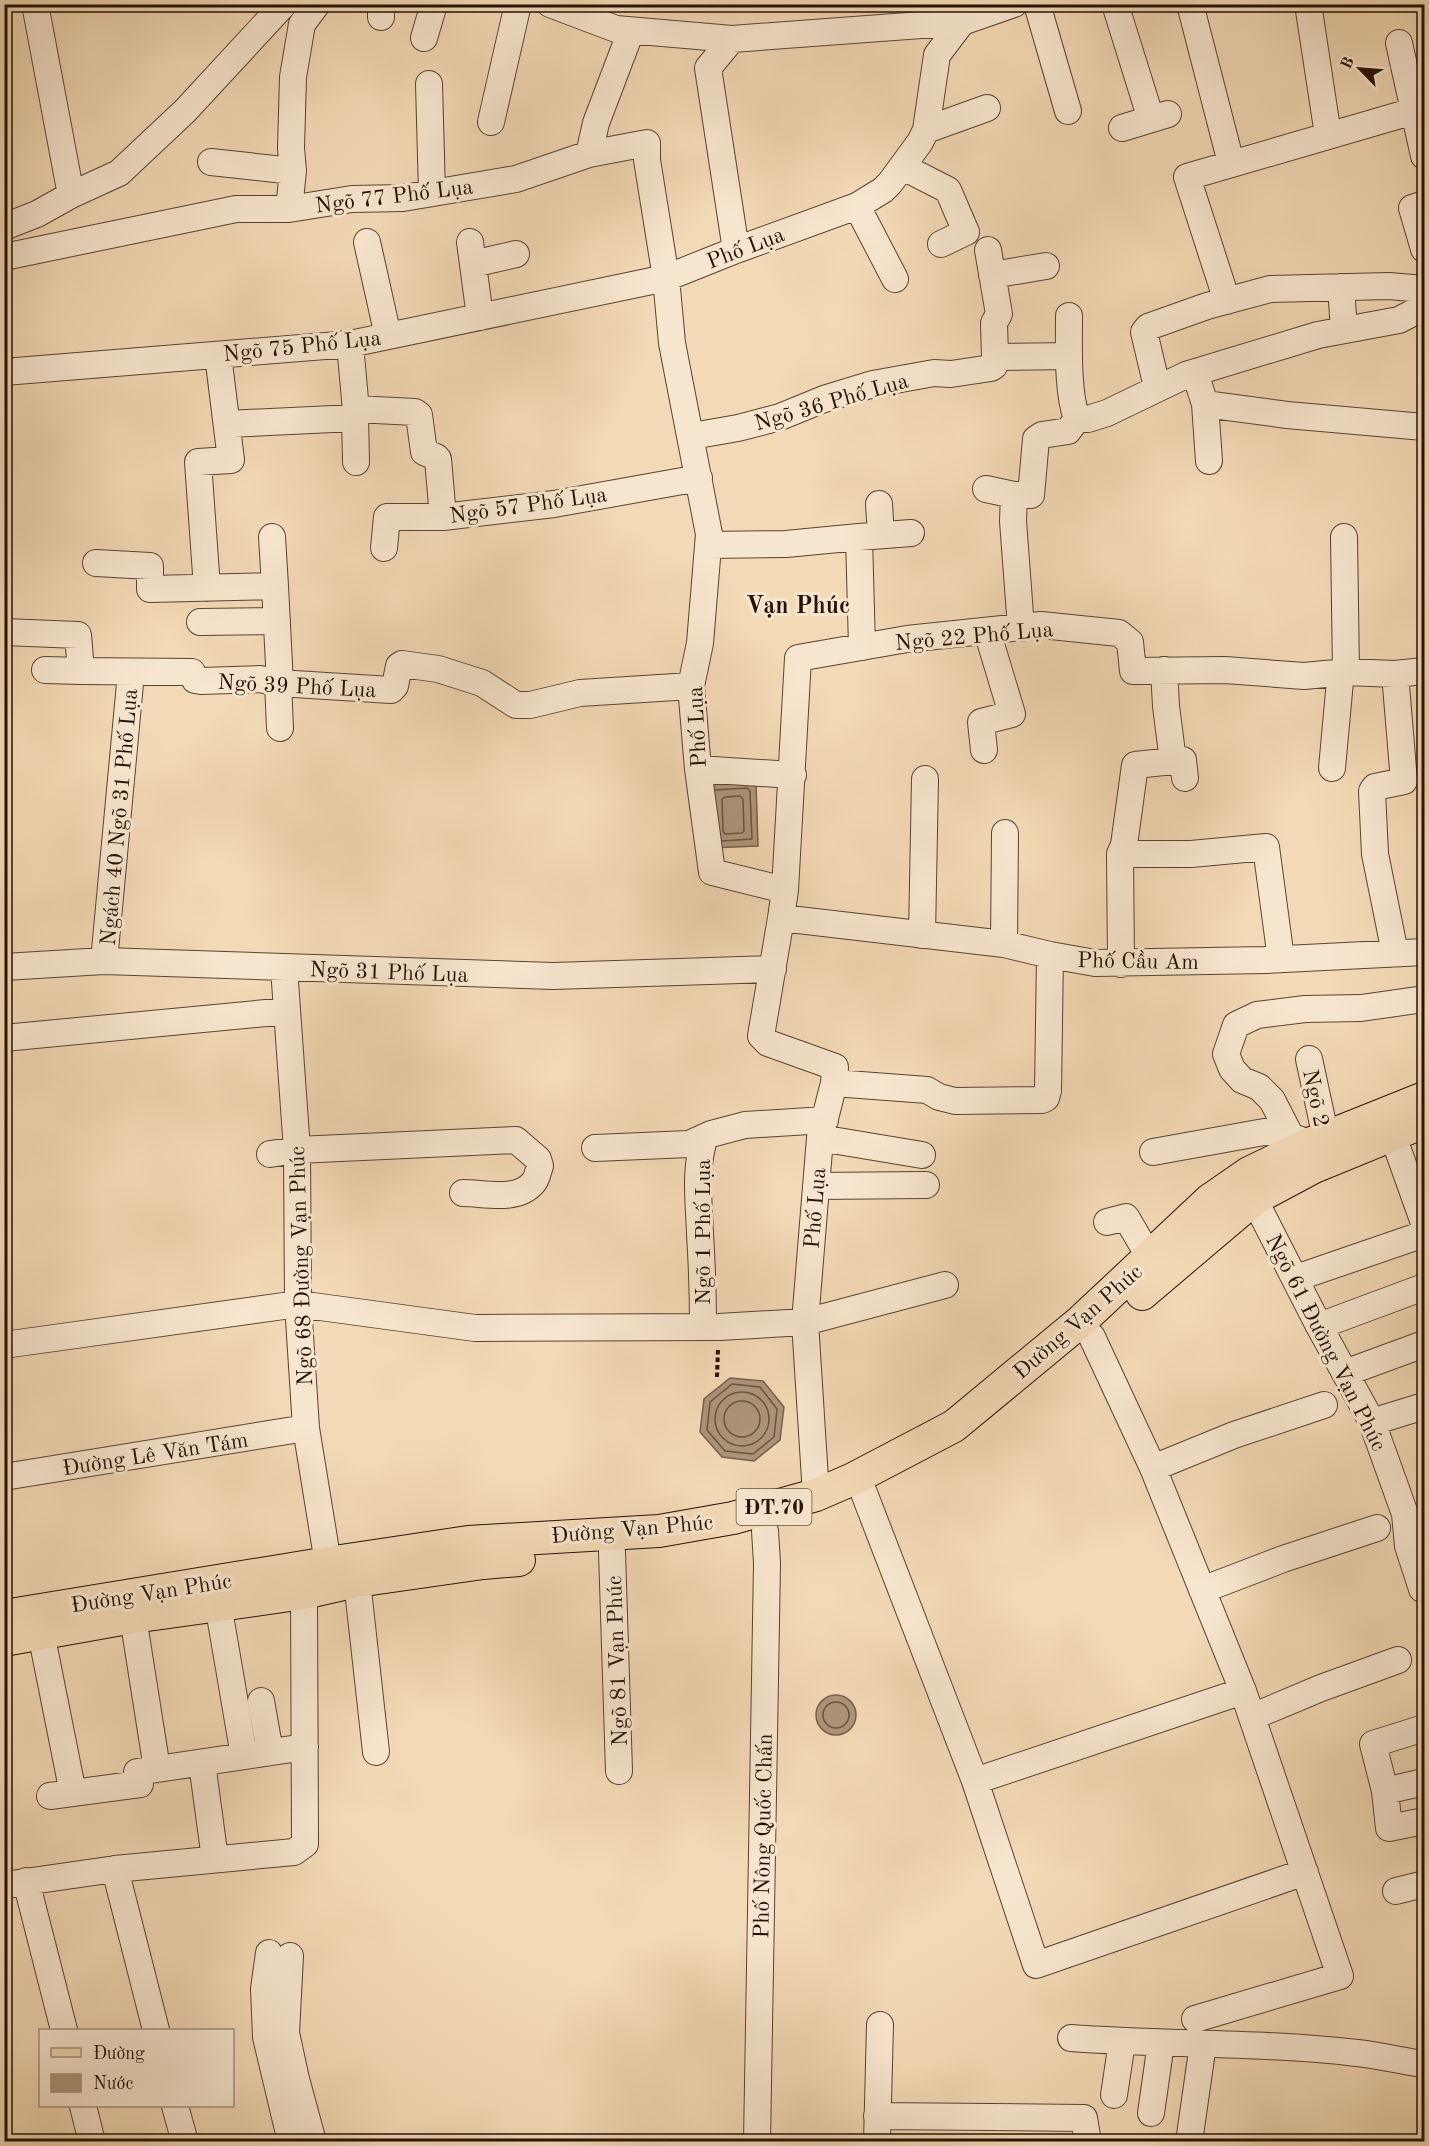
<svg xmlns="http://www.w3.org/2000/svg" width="1429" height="2146" viewBox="0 0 1429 2146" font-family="'Old Standard TT',serif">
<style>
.water{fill:#ad957a;stroke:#77604c;stroke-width:1.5}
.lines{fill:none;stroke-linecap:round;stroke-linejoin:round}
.shore{stroke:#695340;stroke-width:1.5}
.minor-casing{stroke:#584332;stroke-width:28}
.major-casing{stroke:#251106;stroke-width:34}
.path{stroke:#251106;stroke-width:4;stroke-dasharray:4.5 3;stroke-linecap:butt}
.minor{stroke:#f7e6cf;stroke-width:26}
.major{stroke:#f3d9b5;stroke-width:32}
.labels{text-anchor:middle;stroke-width:6;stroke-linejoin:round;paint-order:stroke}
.shield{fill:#f7e6cf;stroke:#645142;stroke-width:1.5}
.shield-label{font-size:21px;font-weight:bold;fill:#251106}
.street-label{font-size:22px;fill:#251106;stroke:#f7e6cf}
.neighbourhood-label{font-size:24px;font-weight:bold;fill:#251106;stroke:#f7e6cf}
</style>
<rect width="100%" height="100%" fill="#f3d9b5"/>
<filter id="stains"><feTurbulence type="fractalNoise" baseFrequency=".00333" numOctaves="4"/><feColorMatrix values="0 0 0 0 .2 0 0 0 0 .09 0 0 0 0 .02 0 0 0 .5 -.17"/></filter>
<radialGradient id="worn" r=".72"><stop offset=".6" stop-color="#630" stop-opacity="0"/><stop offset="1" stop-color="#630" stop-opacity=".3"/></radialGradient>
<path class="water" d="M756 782 758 846 710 848 708 784Z
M730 1378 763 1381 784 1407 780 1440 754 1461 722 1457 700 1432 704 1399Z
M816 1715a20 20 0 1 1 40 0a20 20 0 1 1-40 0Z"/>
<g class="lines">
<path class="shore" d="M715 790 747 788 750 791 752 839 722 841
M740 796 743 799 744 831 742 833 725 834 723 831 722 799 725 797Z
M732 1384 760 1387 777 1409 774 1437 753 1454 725 1451 707 1430 710 1402Z
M715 1419a27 27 0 1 1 54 0a27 27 0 1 1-54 0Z
M724 1419a18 18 0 1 1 36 0a18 18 0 1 1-36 0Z
M823 1715a13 13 0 1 1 26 0a13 13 0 1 1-26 0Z"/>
<defs>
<path id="minor" d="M35 4 71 195
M550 4 616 29 732 39 962 22 1014 4
M1037 4 1068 111
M1115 4 1151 119
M1190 4 1231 163
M1308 4 1328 135
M381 17V4
M424 38 434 4
M732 39 708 68 736 250
M1399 43 1424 156
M429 84 432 193
M491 122 518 4
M1122 128 1168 114
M926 130 987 108
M589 154 596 123 631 31
M211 162 293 171
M903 167 948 190 966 232 941 244
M1424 204 1412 208 1424 249
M857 206 895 279
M289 209 293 171 291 148 293 77 302 24 317 4
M4 227 37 214 71 195 119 173 185 111 284 4
M367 242 388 336
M470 242 480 317
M988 250 999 314 994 323 995 357
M4 257 236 209H289L352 199 403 198 516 179 589 154 647 143V160L666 278 672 343 709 534 700 643 691 686 698 769 712 872 785 890 781 918 761 1036 768 1043 835 1067 834 1083 820 1138 805 1322 816 1495
M473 264 516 254
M992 275 1046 266
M1341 287 1344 330
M1227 301 1187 177 1424 108
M1069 316C1069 346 1067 392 1077 419
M4 372 350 344 666 278 736 250 857 206 883 190 890 183 920 142 926 130 937 55 962 22
M1195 373 1205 404 1287 415 1424 427
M1157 387 1144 332 1148 327 1207 306 1270 289 1389 286 1424 289
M1205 404 1209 461
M356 409 415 412 419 415 424 452 436 457 438 459 443 517
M355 416 356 462
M1077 419H1088L1107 413 1186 375 1318 335 1399 320 1424 307
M227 424 354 418 356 411 350 344
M692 436 738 428 780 417 824 399 873 384 934 373 951 374 991 368 994 366 995 357 1069 356
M986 489 1014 495
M879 504 881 535
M272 537 275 586
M859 537 911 533
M1344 537 1346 672
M708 545 786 544 859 537 862 647
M384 548 387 517H443L554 504 699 478
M96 563 150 566V589L275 586 280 684
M207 588 198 462 231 460 218 355
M200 622 277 621
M1021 628 1013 521 1014 495H1031L1036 439 1042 435 1068 431 1077 419
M4 632 78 635 81 671 192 672 195 680 201 681 260 679 278 683 391 690 395 686 399 666 402 664 438 669 482 683 516 705H530L580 693 691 686
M45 670 81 671
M1164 670 1166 706 1173 761
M1395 674 1404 781 1375 787 1372 791 1375 854 1395 953
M278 683 280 728
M984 750 981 722 1012 714 987 631
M1332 768 1340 681 1342 673
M698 769 793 775
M1120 854H1191L1266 847 1281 959
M785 890 798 658 907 639 1041 625 1119 633 1130 642 1133 671 1225 670 1304 676 1346 672 1395 674 1424 671
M781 918 1004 944 1050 955 1095 963 1265 960 1424 952
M922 935 925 779
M1004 944 1005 833
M104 961 131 673
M1121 964 1120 854 1124 845 1135 765 1183 760 1185 778
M4 967 104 961 553 976 773 969
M284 968 297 1150 298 1304 306 1428 328 1563
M4 1038 287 1011
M1309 1059 1326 1138
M834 1083 927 1090 939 1097 955 1101 1042 1100 1046 1098 1048 1091 1050 955
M1290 1135 1272 1100 1259 1087 1242 1080 1232 1069 1226 1054 1236 1025 1257 1015 1305 1009 1361 1008 1424 999
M1393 1136 1424 1223
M820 1138 922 1155
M595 1148 689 1144 711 1134 745 1125 825 1120
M1153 1152 1264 1132 1278 1133 1301 1140
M270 1154 297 1150 516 1140 538 1159 540 1166C538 1171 537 1179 533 1183 517 1202 484 1193 463 1193
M816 1186 926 1185
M1254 1199 1319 1326 1372 1422 1405 1514 1408 1546 1422 1589 1424 1588
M1107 1222 1126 1217 1150 1258
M1296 1278 1424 1234
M1319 1326 1424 1287
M703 1327C703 1296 702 1265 700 1234 699 1202 694 1168 705 1137
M1092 1337 1153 1468 1243 1691 1340 1976 1195 2019
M4 1345 298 1304 475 1328 719 1327 805 1322 945 1285
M1345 1373 1424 1344
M1372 1422 1424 1406
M1153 1468 1234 1435 1324 1405
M4 1477 306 1428
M864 1493 975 1781
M612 1552 619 1771
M357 1581 376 1752
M1202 1590 1283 1559 1377 1528
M218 1604 244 1756
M133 1617 157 1769
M41 1633 73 1793
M1243 1691 975 1781 1036 1965 1305 1872
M261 1701 270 1752
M1252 1717 1321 1688 1398 1660
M1424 1728 1373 1744 1385 1791 1389 1828 1424 1821
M202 1763 215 1859
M1385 1791 1424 1782
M50 1796 140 1784 137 1772 305 1747
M115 1869 294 1852 305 1844 304 1593
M26 1881 64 2030
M4 1885 115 1869 156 2030
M1396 1891 1424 1884
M269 1953 264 1989 266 2037 291 2142
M290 1956 286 2033 296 2079 313 2142
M1071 2038C1166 2045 1262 2042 1357 2053 1377 2055 1397 2060 1416 2063L1424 2062
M1114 2095 1122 2042
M83 2106 92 2142
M175 2106 185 2142
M1151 2113 1161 2043
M877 2116 1084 2118 1088 2142
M757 2142 767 1563 765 1531
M877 2142 880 2025
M1189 2142 1203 2044"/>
<path id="major" d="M1142 1294 1254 1199 1314 1167 1424 1122
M4 1616 328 1563 468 1542 659 1531 733 1518 816 1495 853 1479 954 1426 1081 1321 1210 1200 1249 1173 1309 1144 1424 1098
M4 1640 133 1617 304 1593 357 1581 483 1563 519 1560"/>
</defs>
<use href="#minor" class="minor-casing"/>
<use href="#major" class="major-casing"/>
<path class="path" d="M717 1377 718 1348"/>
<use href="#minor" class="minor"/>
<use href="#major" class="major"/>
</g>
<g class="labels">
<rect class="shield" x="736.5" y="1489" width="75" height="36" rx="4.5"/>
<g class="shield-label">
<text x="774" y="1514">ĐT.70</text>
</g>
<g class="street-label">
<text transform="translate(394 195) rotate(-7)" y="8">Ngõ 77 Phố Lụa</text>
<text transform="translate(745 247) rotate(-21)" y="8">Phố Lụa</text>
<text transform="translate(302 345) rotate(-6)" y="8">Ngõ 75 Phố Lụa</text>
<text transform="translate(831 401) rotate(-16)" y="8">Ngõ 36 Phố Lụa</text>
<text transform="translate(528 504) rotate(-8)" y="8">Ngõ 57 Phố Lụa</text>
<text transform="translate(974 635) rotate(-5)" y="8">Ngõ 22 Phố Lụa</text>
<text transform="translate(297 685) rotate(3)" y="8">Ngõ 39 Phố Lụa</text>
<text transform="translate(696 727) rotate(-93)" y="8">Phố Lụa</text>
<text transform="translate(118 817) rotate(-85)" y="8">Ngách 40 Ngõ 31 Phố Lụa</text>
<text transform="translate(1138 960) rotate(1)" y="8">Phố Cầu Am</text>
<text transform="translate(389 971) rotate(2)" y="8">Ngõ 31 Phố Lụa</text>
<text transform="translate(1317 1098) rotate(78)" y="8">Ngõ 2</text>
<text transform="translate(814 1208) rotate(-85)" y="8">Phố Lụa</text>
<text transform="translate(702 1232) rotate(-90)" y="8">Ngõ 1 Phố Lụa</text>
<text transform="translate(300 1266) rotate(-92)" y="8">Ngõ 68 Đường Vạn Phúc</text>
<text transform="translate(1077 1321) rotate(-41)" y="8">Đường Vạn Phúc</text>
<text transform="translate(1327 1342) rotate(63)" y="8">Ngõ 61 Đường Vạn Phúc</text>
<text transform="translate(155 1453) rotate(-9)" y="8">Đường Lê Văn Tám</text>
<text transform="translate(632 1528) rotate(-5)" y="8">Đường Vạn Phúc</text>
<text transform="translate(151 1592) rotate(-9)" y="8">Đường Vạn Phúc</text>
<text transform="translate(616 1661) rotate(-92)" y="8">Ngõ 81 Vạn Phúc</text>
<text transform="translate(762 1836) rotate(-89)" y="8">Phố Nông Quốc Chấn</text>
</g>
<g class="neighbourhood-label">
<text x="798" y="613">Vạn Phúc</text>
</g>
</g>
<rect width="1429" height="2146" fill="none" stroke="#f3d9b5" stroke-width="24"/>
<rect x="6" y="6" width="1417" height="2134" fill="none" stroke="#251106" stroke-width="3"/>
<rect x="12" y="12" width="1405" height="2122" fill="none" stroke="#251106" stroke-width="1.5"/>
<rect x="39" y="2029" width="195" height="78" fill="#f7e6cf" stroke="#a3917f" stroke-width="1.5"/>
<rect x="51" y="2048" width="30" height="9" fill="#f3d9b5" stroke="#a3917f" stroke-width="1.5"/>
<text x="93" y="2059" font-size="18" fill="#251106">Đường</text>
<rect x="51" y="2074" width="30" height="18" fill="#ad957a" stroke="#a3917f" stroke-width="1.5"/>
<text x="93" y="2089" font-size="18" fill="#251106">Nước</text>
<g transform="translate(1360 69) rotate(295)" stroke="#f7e6cf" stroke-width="4.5" paint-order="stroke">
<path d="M0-4.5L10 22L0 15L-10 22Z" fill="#251106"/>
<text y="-9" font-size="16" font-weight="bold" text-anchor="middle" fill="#251106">B</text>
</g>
<rect width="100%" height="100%" filter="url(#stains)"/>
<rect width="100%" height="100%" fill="url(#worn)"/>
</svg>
